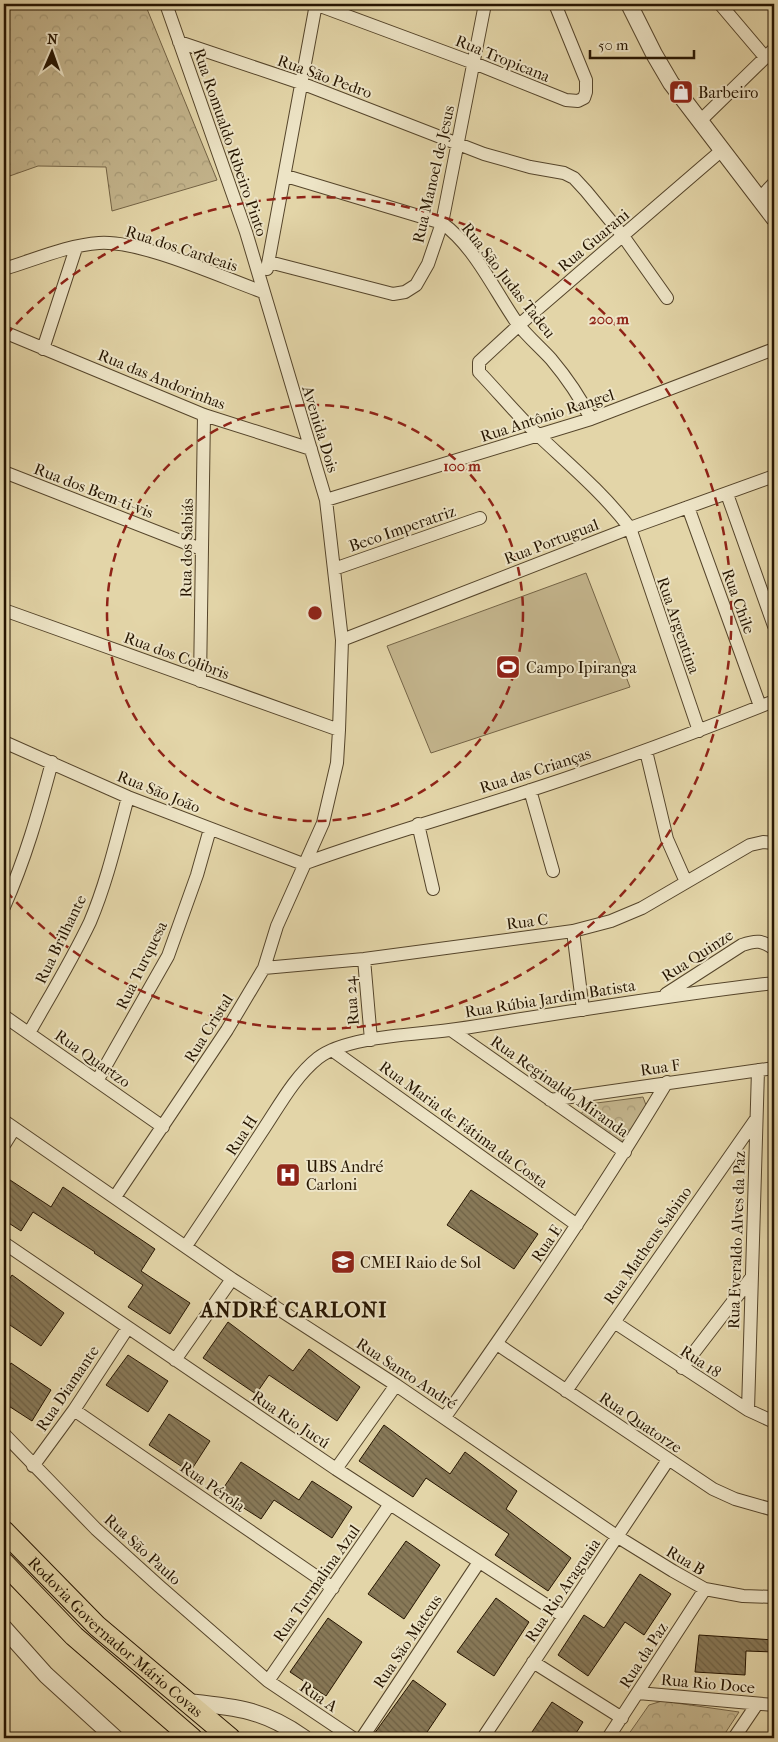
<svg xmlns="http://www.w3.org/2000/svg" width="778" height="1742" viewBox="0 0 778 1742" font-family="'IM FELL French Canon',serif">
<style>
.grass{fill:#c3b48c;stroke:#746446}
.forest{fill:url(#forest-crowns);stroke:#746446}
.building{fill:url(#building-back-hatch);stroke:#261501}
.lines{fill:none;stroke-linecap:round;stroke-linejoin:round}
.minor-casing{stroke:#55452b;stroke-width:14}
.tertiary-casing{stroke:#55452b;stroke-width:18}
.primary-casing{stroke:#261501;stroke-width:22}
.minor{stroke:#ede4c6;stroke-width:12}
.tertiary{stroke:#ede4c6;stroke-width:16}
.primary{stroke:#e3d5a8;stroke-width:20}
.ring{fill:none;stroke:#8f2418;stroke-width:2.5;stroke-dasharray:9 6}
.labels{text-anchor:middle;stroke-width:4;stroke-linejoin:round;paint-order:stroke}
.street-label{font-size:16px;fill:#261501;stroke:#ede4c6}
.poi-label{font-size:16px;fill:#261501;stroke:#ede4c6;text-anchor:start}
.district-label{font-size:21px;font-weight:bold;letter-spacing:1px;fill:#261501;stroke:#ede4c6}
.centre{fill:#8f2418;stroke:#ede4c6;stroke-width:2.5}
.ring-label{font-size:15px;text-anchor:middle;font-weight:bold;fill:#8f2418;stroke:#ede4c6;stroke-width:4;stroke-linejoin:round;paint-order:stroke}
</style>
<defs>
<pattern id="forest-crowns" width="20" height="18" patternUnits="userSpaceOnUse" patternTransform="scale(1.25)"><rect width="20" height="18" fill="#c3b48c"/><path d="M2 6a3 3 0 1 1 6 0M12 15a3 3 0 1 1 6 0" fill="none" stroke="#a79a77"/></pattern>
<pattern id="building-back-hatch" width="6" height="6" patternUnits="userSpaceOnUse" patternTransform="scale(1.25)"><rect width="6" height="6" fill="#887958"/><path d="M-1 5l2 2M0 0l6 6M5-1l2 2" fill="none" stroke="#6f6246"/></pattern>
</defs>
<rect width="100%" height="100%" fill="#e3d5a8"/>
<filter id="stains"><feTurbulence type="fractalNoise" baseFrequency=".004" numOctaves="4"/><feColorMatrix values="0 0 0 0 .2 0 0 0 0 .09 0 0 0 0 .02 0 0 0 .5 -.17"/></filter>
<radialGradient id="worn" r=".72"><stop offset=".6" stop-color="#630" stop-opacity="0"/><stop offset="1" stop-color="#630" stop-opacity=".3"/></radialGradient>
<path class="grass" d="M586 573 630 687 431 753 387 646Z"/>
<path class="forest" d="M4 4H145L217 180 112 211 106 167 38 166 4 178Z
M643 1097 646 1105 622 1144 580 1115 589 1104Z
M662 1701 739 1712 722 1738H626L649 1705Z"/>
<path class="building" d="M4 1176 51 1207 63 1187 155 1249 141 1271 190 1303 170 1334 128 1307 143 1285 94 1253 95 1252 33 1212 21 1231 4 1220Z
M471 1190 538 1234 514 1269 447 1225Z
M12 1275 64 1313 41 1346 4 1321V1287Z
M228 1322 293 1371 309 1349 360 1387 337 1421 269 1375 256 1394 203 1358Z
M128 1355 168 1381 148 1412 106 1385Z
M11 1363 51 1390 32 1421 4 1403V1375Z
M169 1414 210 1441 190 1472 149 1445Z
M384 1425 450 1474 465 1452 517 1491 506 1509 571 1558 548 1591 495 1555 509 1534 426 1478 413 1497 359 1461Z
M241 1462 299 1500 312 1481 352 1507 332 1538 274 1500 261 1519 220 1493Z
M406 1541 440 1565 404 1619 368 1594Z
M640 1574 671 1594 644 1635 625 1622 588 1676 558 1655 584 1615 604 1628Z
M496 1598 529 1622 494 1676 457 1652Z
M328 1618 362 1642 326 1696 290 1672Z
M699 1635 774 1640V1652L746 1651 745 1675 695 1672Z
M413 1680 446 1704 423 1738H381L374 1734Z
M552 1702 583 1722 573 1738H528Z"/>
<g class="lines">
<defs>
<path id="minor" d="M315 4 474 63 566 100 578 101 584 98 586 92V80L555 4
M720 4 765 57
M179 42 301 83 484 154 530 167 564 173 574 178 586 191 623 236 667 298
M700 121 774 49
M286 176 442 223C475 247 494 290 517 323 527 336 540 347 551 359 567 378 580 397 591 419
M760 198 774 183
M269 262 393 294 405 292 416 285 428 264 442 223 485 4
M4 269C34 260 68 245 99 243 141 240 221 277 263 292
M267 269 316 4
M4 332 204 415 311 449
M43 349 76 248
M4 472 201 549
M727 494 774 626
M326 500 591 419 774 349
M688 507 760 706
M334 569 480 518
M4 610 339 730
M342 640 630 528 774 476
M200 681 204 415
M699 731 630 528C603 493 571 466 539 436 518 416 499 393 479 372V362L519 325 722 150
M4 742 128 797 303 864
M646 751 667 839 686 882
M530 790 553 871
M418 824 433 889
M303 864C379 836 455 815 531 790 614 763 694 733 774 701
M4 907C25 860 39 811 52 762
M573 931 583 1010
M364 959 371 1040
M264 968 364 959 573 931 611 921 642 908 750 845 763 842 774 843
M666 994 742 945C756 940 762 940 774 949
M4 1016 163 1127
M451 1030 625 1152
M29 1033C50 996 72 960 90 922 107 882 117 838 128 797
M332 1050 577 1225
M97 1081 168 956 197 875 210 829
M550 1100 774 1068
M4 1121 232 1279 396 1385 618 1537 673 1571 705 1589 743 1596 774 1597
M4 1145 14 1129
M115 1197 227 1030 264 968 277 926 323 823 337 763 339 730 342 640 326 500 246 232 166 4
M4 1243 336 1469 563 1616
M186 1246C211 1209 236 1171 261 1133 278 1108 294 1077 318 1058 348 1035 419 1035 457 1029 563 1013 668 995 774 983
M614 1322 748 1410 774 1422
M497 1344 713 1489 735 1499 774 1510
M175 1360 232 1279
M682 1368 751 1278
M566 1391 756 1119
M74 1410 333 1588
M748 1410 758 1070
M445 1417C522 1308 598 1197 667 1082
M4 1434 96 1529 159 1586 268 1681 353 1738
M33 1466 74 1410 127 1329
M336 1469 396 1385
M533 1662 622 1718
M268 1681 390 1504
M638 1693 774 1705
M362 1738 479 1562
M483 1738 668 1460
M608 1738 705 1589
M734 1738 757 1704"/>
<path id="tertiary" d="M629 4 654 54 671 83 774 218
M4 1628 46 1675 115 1738
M187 1702C235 1707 263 1709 304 1738"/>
<g id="primary">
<path id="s1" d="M4 1531 97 1626 230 1738"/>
<path d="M4 1563 74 1636 192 1738"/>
</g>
</defs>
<use href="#minor" class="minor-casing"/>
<use href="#tertiary" class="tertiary-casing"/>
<use href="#primary" class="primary-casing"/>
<use href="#minor" class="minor"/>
<use href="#tertiary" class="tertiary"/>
<use href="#primary" class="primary"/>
</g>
<g class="ring">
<circle cx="315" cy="613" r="208"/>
<path d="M6 335A416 416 0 1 1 6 891"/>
</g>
<defs>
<symbol id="shop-square" viewBox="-11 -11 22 22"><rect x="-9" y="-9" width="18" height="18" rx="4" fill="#8f2418" stroke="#ede4c6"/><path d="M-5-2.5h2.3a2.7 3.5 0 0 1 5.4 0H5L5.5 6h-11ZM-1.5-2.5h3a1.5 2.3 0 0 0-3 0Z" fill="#fff"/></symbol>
<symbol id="stadium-square" viewBox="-11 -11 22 22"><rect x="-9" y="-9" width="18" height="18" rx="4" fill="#8f2418" stroke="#ede4c6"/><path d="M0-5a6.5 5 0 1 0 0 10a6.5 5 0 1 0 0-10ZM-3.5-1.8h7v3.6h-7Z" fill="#fff"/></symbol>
<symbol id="hospital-square" viewBox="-11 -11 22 22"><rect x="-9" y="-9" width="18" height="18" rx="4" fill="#8f2418" stroke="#ede4c6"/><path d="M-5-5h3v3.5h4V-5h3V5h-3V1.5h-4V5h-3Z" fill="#fff"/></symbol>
<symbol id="school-square" viewBox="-11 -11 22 22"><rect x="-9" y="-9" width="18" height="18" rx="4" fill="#8f2418" stroke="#ede4c6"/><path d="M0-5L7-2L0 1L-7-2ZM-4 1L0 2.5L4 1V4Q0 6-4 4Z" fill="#fff"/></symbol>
</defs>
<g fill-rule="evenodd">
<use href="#shop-square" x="667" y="78" width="28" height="28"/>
<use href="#stadium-square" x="494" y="653" width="28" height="28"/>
<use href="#hospital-square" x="274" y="1161" width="28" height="28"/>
<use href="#school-square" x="329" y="1248" width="28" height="28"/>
</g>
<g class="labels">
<g class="street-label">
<text transform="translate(503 58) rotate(22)" y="6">Rua Tropicana</text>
<text transform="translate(325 76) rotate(20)" y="6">Rua São Pedro</text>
<text transform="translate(231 142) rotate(71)" y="6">Rua Romualdo Ribeiro Pinto</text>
<text transform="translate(433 174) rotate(-77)" y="6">Rua Manoel de Jesus</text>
<text transform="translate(593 240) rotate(-40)" y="6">Rua Guarani</text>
<text transform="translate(182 248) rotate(18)" y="6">Rua dos Cardeais</text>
<text transform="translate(509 280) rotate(52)" y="6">Rua São Judas Tadeu</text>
<text transform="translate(162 379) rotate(22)" y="6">Rua das Andorinhas</text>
<text transform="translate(547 415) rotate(-18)" y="6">Rua Antônio Rangel</text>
<text transform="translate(321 429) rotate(73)" y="6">Avenida Dois</text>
<text transform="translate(94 490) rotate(21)" y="6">Rua dos Bem-ti-vis</text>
<text transform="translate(402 528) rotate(-19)" y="6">Beco Imperatriz</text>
<text transform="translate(551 541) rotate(-21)" y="6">Rua Portugual</text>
<text transform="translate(186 548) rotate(-89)" y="6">Rua dos Sabiás</text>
<text transform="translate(739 601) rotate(70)" y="6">Rua Chile</text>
<text transform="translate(679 625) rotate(71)" y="6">Rua Argentina</text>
<text transform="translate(177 655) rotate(20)" y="6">Rua dos Colibris</text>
<text transform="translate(535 770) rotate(-18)" y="6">Rua das Crianças</text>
<text transform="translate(159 791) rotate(22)" y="6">Rua São João</text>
<text transform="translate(527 921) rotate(-7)" y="6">Rua C</text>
<text transform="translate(60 939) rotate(-64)" y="6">Rua Brilhante</text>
<text transform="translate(697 955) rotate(-33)" y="6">Rua Quinze</text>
<text transform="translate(141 965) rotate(-64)" y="6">Rua Turquesa</text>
<text transform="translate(550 998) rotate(-9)" y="6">Rua Rúbia Jardim Batista</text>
<text transform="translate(351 1001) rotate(-95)" y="6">Rua 24</text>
<text transform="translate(208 1028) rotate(-58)" y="6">Rua Cristal</text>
<text transform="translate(93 1058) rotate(35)" y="6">Rua Quartzo</text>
<text transform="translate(660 1067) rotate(-8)" y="6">Rua F</text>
<text transform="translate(560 1086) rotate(35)" y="6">Rua Reginaldo Miranda</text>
<text transform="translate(464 1124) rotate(36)" y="6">Rua Maria de Fátima da Costa</text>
<text transform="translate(241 1135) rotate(-57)" y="6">Rua H</text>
<text transform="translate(736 1240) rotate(-88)" y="6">Rua Everaldo Alves da Paz</text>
<text transform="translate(546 1243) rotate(-56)" y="6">Rua E</text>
<text transform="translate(647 1245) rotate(-55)" y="6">Rua Matheus Sabino</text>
<text transform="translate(701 1361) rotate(33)" y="6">Rua 18</text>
<text transform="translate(407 1373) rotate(33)" y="6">Rua Santo André</text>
<text transform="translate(67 1388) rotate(-56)" y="6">Rua Diamante</text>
<text transform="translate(291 1419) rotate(34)" y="6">Rua Rio Jucú</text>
<text transform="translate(641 1422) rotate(34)" y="6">Rua Quatorze</text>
<text transform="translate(213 1486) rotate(35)" y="6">Rua Pérola</text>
<text transform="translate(143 1549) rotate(42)" y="6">Rua São Paulo</text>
<text transform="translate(686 1560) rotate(31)" y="6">Rua B</text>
<text transform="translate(316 1583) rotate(-55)" y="6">Rua Turmalina Azul</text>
<text transform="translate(562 1590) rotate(-56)" y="6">Rua Rio Araguaia</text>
<text dy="6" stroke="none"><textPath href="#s1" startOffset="154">Rodovia Governador Mário Covas</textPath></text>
<text transform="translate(407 1641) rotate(-56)" y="6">Rua São Mateus</text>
<text transform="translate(643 1655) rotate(-57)" y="6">Rua da Paz</text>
<text transform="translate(708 1683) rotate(5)" y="6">Rua Rio Doce</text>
<text transform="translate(319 1696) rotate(34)" y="6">Rua A</text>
</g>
<g class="poi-label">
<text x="698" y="98">Barbeiro</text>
<text x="526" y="673">Campo Ipiranga</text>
<text x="306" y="1172">UBS André<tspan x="306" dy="18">Carloni</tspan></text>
<text x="360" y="1268">CMEI Raio de Sol</text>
</g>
<g class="district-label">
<text x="294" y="1317">ANDRÉ CARLONI</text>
</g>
</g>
<circle cx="315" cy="613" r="8" class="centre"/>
<g class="ring-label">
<text x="609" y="324">200 m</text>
<text x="462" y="471">100 m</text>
</g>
<rect width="778" height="1742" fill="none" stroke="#e3d5a8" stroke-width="20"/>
<rect x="5" y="5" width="768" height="1732" fill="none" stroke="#261501" stroke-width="2.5"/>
<rect x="10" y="10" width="758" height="1722" fill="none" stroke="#261501"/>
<g transform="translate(52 52) rotate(2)" stroke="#ede4c6" stroke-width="4" paint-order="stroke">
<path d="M0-4L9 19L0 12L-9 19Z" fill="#261501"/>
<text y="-8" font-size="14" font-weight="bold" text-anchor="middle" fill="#261501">N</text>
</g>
<path d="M590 50v8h104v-8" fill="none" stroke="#261501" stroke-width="2.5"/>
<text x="598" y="50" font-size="15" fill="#261501" stroke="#ede4c6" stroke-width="4" paint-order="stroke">50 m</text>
<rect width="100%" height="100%" filter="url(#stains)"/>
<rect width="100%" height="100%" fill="url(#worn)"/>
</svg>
